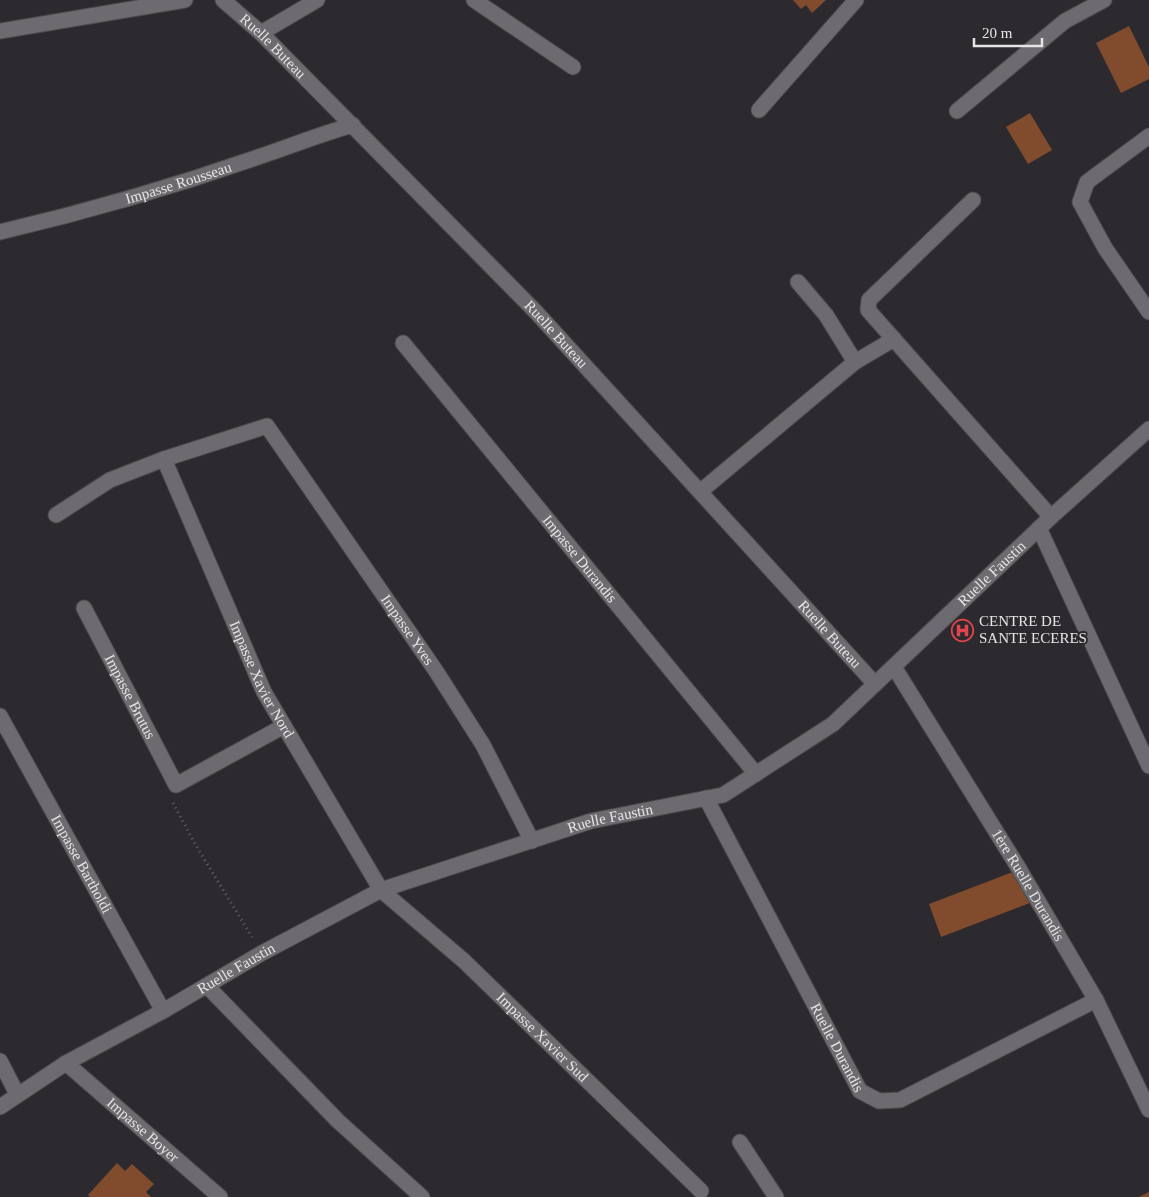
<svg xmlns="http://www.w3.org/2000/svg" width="1149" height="1197" viewBox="0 0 1149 1197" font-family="'Times New Roman',serif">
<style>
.building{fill:#814c2d}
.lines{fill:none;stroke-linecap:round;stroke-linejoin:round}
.minor-casing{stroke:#4b494c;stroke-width:17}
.path{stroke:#656367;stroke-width:3;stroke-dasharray:1 4;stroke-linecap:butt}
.minor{stroke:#6e6b70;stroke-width:15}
.labels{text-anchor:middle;stroke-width:4;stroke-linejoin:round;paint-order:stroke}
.street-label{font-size:15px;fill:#e6e4e7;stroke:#2c2a2e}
.poi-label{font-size:15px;fill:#e6e4e7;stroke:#2c2a2e;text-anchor:start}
</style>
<rect width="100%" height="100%" fill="#2c2a2e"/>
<path class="building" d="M793 0H826L812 13 806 5 801 9Z
M1129 26 1149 67V79L1121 93 1096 43Z
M1030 113 1052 150 1028 164 1006 127Z
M1018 870 1030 903 941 937 929 904Z
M117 1163 125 1171 132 1164 154 1184 146 1192 151 1197H90L88 1195Z
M1149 1192V1197H1139Z"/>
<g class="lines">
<defs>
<g id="minor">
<path id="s1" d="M223 0 261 33 536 312 875 684"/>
<path d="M474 0 573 67"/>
<path d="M0 31 185 0"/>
<path d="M261 33 317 0"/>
<path d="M759 110 856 0"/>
<path d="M957 111 1065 21 1104 0"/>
<path d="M1149 136 1087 182 1080 202 1105 248 1149 312"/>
<path d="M973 200 869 300 868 310 1051 517"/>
<path id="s2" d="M0 232C90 211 179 185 267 154 296 144 324 133 353 125"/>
<path d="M798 282 826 315 855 362"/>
<path id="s3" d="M403 343 756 774"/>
<path id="s4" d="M164 459 264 692 381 890 464 961 701 1191"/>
<path d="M701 491 855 362 894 339"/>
<path id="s5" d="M56 515 110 480 164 459 267 426 436 671 483 745 532 841"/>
<path d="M1039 528 1149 766"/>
<path id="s6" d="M84 608 176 785 284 726"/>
<path id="s7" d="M894 667 1018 867 1096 1000 1149 1110"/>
<path id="s8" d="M0 716 163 1011"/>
<path id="s9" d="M706 798 860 1091 879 1101 900 1100 1096 1000"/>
<path d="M207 986 338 1121 422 1197"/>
<path d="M0 1061 17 1094"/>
<path id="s10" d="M66 1063 220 1197"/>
<path id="s11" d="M0 1107 66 1063 163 1011 262 953 381 890 591 821 723 795 833 724 1051 517 1149 429"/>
<path d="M740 1142 776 1197"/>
</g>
</defs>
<use href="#minor" class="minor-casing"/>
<path class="path" d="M173 803 195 844 252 937"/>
<use href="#minor" class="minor"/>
</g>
<defs>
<symbol id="hospital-ring" viewBox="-11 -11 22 22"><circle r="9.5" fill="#2c2a2e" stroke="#e0444e" stroke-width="1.5"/><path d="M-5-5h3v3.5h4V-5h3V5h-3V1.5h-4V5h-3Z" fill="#e0444e"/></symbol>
</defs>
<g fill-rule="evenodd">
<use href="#hospital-ring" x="950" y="618" width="25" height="25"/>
</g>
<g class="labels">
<g class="street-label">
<text dy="5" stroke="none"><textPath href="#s1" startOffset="68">Ruelle Buteau</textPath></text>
<text dy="5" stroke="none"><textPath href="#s2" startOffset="185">Impasse Rousseau</textPath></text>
<text dy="5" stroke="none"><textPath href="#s1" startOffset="472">Ruelle Buteau</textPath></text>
<text dy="5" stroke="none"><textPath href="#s3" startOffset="279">Impasse Durandis</textPath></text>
<text dy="5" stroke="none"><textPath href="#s11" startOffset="1144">Ruelle Faustin</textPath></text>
<text dy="5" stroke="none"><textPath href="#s5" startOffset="478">Impasse Yves</textPath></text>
<text dy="5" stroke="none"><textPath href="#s1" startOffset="878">Ruelle Buteau</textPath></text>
<text dy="5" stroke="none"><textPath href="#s4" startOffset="241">Impasse Xavier Nord</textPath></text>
<text dy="5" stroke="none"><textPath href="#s6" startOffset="100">Impasse Brutus</textPath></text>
<text dy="5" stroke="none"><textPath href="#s11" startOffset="679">Ruelle Faustin</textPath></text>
<text dy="5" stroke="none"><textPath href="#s8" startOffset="169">Impasse Bartholdi</textPath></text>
<text dy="5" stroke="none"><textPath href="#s7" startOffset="256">1ère Ruelle Durandis</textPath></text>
<text dy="5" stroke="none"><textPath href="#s11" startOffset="274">Ruelle Faustin</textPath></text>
<text dy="5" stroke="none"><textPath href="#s4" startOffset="702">Impasse Xavier Sud</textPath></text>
<text dy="5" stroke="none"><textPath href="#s9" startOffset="282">Ruelle Durandis</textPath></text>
<text dy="5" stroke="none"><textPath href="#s10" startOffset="102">Impasse Boyer</textPath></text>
</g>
<g class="poi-label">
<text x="979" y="626">CENTRE DE<tspan x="979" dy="17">SANTE ECERES</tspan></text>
</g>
</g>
<path d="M974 38v8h68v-8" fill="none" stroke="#e6e4e7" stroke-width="2.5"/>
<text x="982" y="38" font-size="15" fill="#e6e4e7" stroke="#2c2a2e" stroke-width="4" paint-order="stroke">20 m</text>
</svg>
